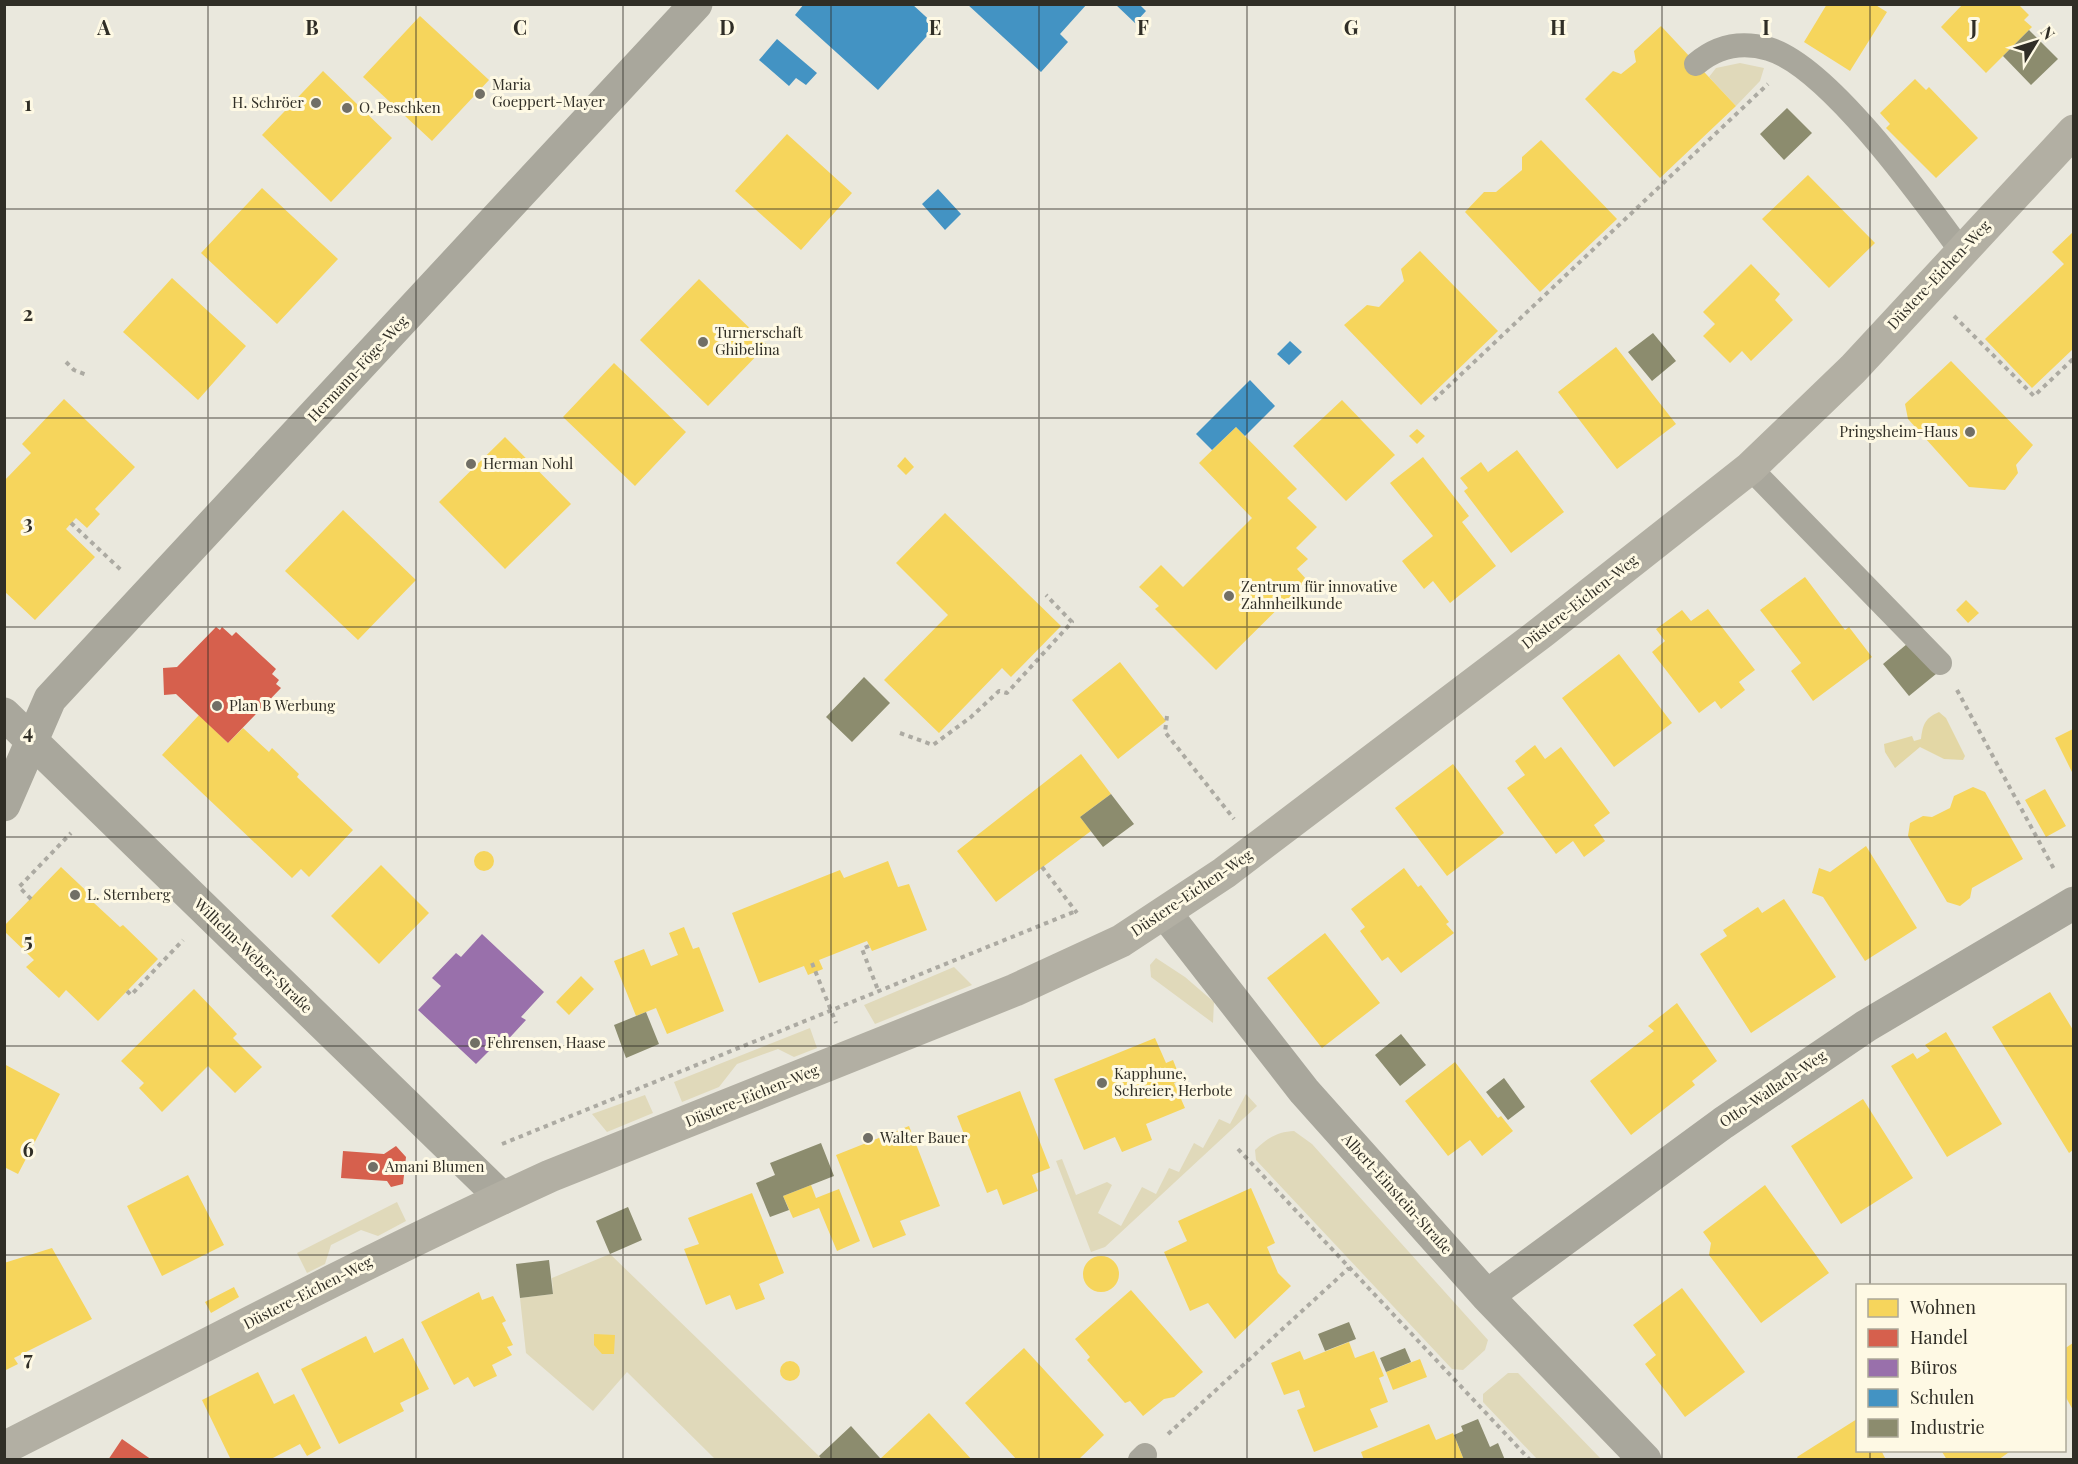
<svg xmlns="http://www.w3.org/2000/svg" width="2078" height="1464" viewBox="0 0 2078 1464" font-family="'Playfair Display',serif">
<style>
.green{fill:#e0d9ba}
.water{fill:#e3d7a5}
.homes{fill:#f6d55c}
.shops{fill:#d6604d}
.offices{fill:#9970ab}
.schools{fill:#4393c3}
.industry{fill:#8c8c6e}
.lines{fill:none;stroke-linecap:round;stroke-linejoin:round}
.path{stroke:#acaaa2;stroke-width:4;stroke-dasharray:4.5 4.5;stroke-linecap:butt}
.lane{stroke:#a9a79c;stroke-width:24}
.street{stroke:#a9a79c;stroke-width:33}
.secondary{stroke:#b2afa3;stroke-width:33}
.grid{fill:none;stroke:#302e26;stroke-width:1.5;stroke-opacity:0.55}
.poi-dot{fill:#716f66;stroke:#fef9e4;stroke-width:2}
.labels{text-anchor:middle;stroke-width:6;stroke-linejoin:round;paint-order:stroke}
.poi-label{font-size:15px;fill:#302e26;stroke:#fef9e4;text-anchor:start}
.street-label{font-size:15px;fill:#302e26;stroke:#fef9e4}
.grid-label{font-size:20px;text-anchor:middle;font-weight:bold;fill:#302e26;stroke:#fef9e4;stroke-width:6;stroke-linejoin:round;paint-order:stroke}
</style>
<rect width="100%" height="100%" fill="#eae8dd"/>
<path class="green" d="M1740 63 1764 68 1760 81 1736 106 1709 77 1716 68Z
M1156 958 1185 977 1214 1002 1213 1023 1151 977 1150 965Z
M954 967 972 985 875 1024 864 1005Z
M810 1028 817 1048 794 1057 778 1049 737 1064 719 1087 682 1102 674 1082Z
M1246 1094 1257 1106 1105 1247 1091 1252 1056 1161 1062 1159 1076 1195 1107 1182 1112 1185 1098 1213 1121 1226 1142 1187 1156 1194 1169 1168 1179 1172 1194 1143 1203 1148 1219 1119 1230 1124Z
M645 1095 653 1113 607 1132 592 1114Z
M1294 1131 1312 1144 1488 1340 1485 1350 1463 1370 1452 1369 1256 1160 1255 1150C1267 1138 1277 1132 1294 1131Z
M397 1202 406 1221 378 1236 361 1230 331 1245 325 1264 307 1273 297 1253Z
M610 1254 822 1459H715L627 1372 593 1411 526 1353 520 1298 553 1294 552 1278Z
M1508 1373H1518L1601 1459H1537L1483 1402V1394Z"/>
<path class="water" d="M1939 712 1946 718 1965 756 1963 760 1944 759 1920 747 1895 768 1885 752 1884 744 1912 736 1914 741 1921 739C1923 724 1925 718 1939 712Z"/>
<path class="homes" d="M1827 4H1874L1887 12 1850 71 1804 42Z
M1963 4H2018L2029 15 2024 20 2032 27 1986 73 1941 27Z
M420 16 489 80 432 141 363 77Z
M1661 26 1736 106 1660 178 1585 99 1613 71 1621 74 1636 62 1634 51Z
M323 71 392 138 331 202 262 135Z
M1915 79 1926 90 1929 87 1978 138 1936 178 1886 128 1890 124 1880 113Z
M787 134 852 193 801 250 735 191Z
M1541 140 1617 219 1540 292 1465 212 1484 192H1496L1522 170V157Z
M1808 175 1875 243 1829 288 1762 219Z
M262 188 338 259 277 324 201 253Z
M2073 232V349L2032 388 1985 339 2064 264 2052 252Z
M1420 251 1498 331 1421 405 1344 325 1367 305 1379 307 1404 281 1401 269Z
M1751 264 1780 294 1775 300 1793 320 1751 361 1742 351 1730 363 1703 336 1715 324 1703 312Z
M172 278 246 346 198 400 123 332Z
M699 279 767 345 708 406 640 340Z
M1616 347 1676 424 1617 469 1558 392Z
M1951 361 2033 445 2016 465 2018 473 2005 490 1969 487 1908 419 1905 404Z
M614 363 686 432 635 486 563 417Z
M64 399 135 467 95 509 100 514 87 528 76 518 66 529 95 557 35 620 4 591V481L31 453 22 444Z
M1342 400 1395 455 1346 501 1293 446Z
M1236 427 1297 489 1287 498 1317 527 1296 548 1308 559 1297 569 1307 580 1216 670 1155 609 1159 606 1139 587 1161 565 1183 587 1252 518 1199 463Z
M1417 429 1425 436 1417 444 1409 436Z
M505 437 571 504 505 569 439 502Z
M1517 450 1564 512 1511 553 1464 491 1468 488 1460 478 1481 462 1488 472Z
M905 457 914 467 906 475 897 466Z
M1423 457 1469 516 1462 522 1496 566 1450 603 1433 581 1424 589 1402 561 1433 536 1390 483Z
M343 510 416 580 358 640 285 571Z
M945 513 1061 626 1011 677 1002 668 939 733 884 680 948 615 896 563Z
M1805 577 1845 630 1849 627 1872 657 1813 701 1791 671 1801 663 1760 610Z
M1966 600 1979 613 1968 623 1956 610Z
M1708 609 1755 670 1739 682 1745 690 1721 709 1715 701 1699 713 1652 652 1665 641 1656 629 1682 610 1691 621Z
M1619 654 1672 723 1614 767 1562 698Z
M1120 662 1166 721 1118 759 1072 700Z
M199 715 228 743 243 728 269 752 272 748 299 774 297 777 353 830 309 877 301 869 292 878 162 755Z
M2073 729V774L2055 738Z
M1535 745 1545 759 1561 747 1610 813 1594 825 1605 841 1584 857 1573 841 1556 854 1507 788 1525 775 1515 761Z
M1081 754 1111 794 1080 817 1091 831 996 902 957 851Z
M1453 764 1504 833 1447 876 1395 808Z
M1973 787 1985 792 2023 859 1972 888 1970 898 1960 906 1947 902 1908 836 1910 823 1923 816 1932 817 1950 808 1954 796Z
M2045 789 2066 826 2046 837 2025 800Z
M1866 846 1917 928 1865 961 1823 897 1812 893 1819 868 1830 872Z
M474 861a10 10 0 1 1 20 0a10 10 0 1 1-20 0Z
M888 861 898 887 909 884 927 930 872 951 867 941 819 960 823 969 808 975 804 966 759 983 732 913 840 870 844 878Z
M381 865 429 913 379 964 331 916Z
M61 867 97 901 94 903 120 927 123 925 158 959 98 1021 66 990 59 998 26 967 34 960 4 931V926Z
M1404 868 1418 887 1421 885 1449 922 1446 924 1454 933 1401 973 1388 957 1382 961 1360 931 1365 927 1351 909Z
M1784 899 1836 977 1751 1033 1700 954 1727 936 1723 930 1758 907 1762 913Z
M684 927 693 949 699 947 724 1011 667 1034 656 1008 636 1016 614 961 644 949 651 966 678 955 669 933Z
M1325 933 1380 1003 1322 1048 1267 978Z
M581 976 594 989 569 1015 556 1002Z
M194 989 237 1034 233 1038 262 1067 235 1093 208 1066 162 1112 139 1088 144 1083 121 1061Z
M2050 992 2073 1030V1150L2069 1153 1992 1027Z
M1677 1003 1717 1061 1692 1081 1695 1085 1631 1135 1590 1081 1654 1031 1648 1026Z
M1946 1032 2002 1124 1947 1157 1891 1066 1913 1053 1917 1059 1930 1051 1925 1045Z
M1155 1038 1166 1063 1173 1060 1181 1080 1174 1083 1185 1108 1146 1124 1152 1140 1122 1152 1115 1137 1084 1150 1054 1079Z
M1455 1062 1498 1118 1501 1116 1513 1131 1482 1156 1470 1140 1448 1156 1405 1101Z
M4 1064 60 1094 18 1174 4 1167Z
M1020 1091 1050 1168 1032 1175 1038 1191 1003 1205 997 1189 987 1193 957 1116Z
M1863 1099 1913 1178 1841 1224 1791 1146Z
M909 1126 940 1206 900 1221 906 1235 873 1248 836 1155Z
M188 1175 224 1245 162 1276 127 1206Z
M811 1185 816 1198 839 1189 860 1241 837 1251 819 1208 793 1218 783 1196Z
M1765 1185 1829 1273 1761 1323 1709 1255 1711 1243 1703 1232Z
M1251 1188 1275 1243 1267 1247 1278 1273 1291 1286 1235 1339 1208 1303 1190 1311 1164 1252 1187 1241 1178 1221Z
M752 1193 784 1273 759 1284 765 1299 736 1310 730 1295 706 1305 684 1249 699 1244 688 1218Z
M52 1248 92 1319 14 1358 18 1364 4 1371V1263Z
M1083 1274a18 18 0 1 1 36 0a18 18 0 1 1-36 0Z
M234 1287 239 1297 211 1313 205 1302Z
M1682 1288 1745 1372 1685 1417 1645 1364 1656 1355 1633 1325Z
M1131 1290 1203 1372 1174 1397 1164 1399 1143 1416 1130 1401 1125 1403 1087 1360 1090 1357 1075 1339Z
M479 1292 482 1300 493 1296 506 1321 502 1323 513 1345 507 1347 512 1355 492 1365 497 1376 474 1387 468 1377 454 1385 421 1322Z
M594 1334 615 1335 614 1354H602L594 1345Z
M366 1336 374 1353 403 1338 429 1389 400 1403 404 1411 339 1444 301 1369Z
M1349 1342 1355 1358 1374 1351 1384 1376 1379 1378 1388 1402 1370 1409 1378 1427 1314 1452 1297 1410 1305 1407 1299 1390 1284 1395 1271 1363 1300 1351 1304 1360Z
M2073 1343V1410L2064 1394V1349Z
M1024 1348 1104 1435 1078 1460H1017L965 1403Z
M1420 1359 1427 1377 1393 1390 1386 1372Z
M780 1371a10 10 0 1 1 20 0a10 10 0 1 1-20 0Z
M258 1372 274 1404 294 1394 321 1448 307 1456 300 1444 269 1460H231L202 1400Z
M929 1413 972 1460H879Z
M1857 1419V1450H1881L1886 1460H1799L1797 1457Z
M1429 1424 1436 1440 1453 1433 1464 1460H1364L1361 1452Z
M1941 1450H2012L1998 1460H1947Z"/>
<path class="shops" d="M216 627 220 630 222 627 232 636 236 632 276 669 272 674 279 680 276 684 281 688 228 743 176 694 164 695 163 668 177 667Z
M396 1146 406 1157 403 1184 391 1187 387 1181 341 1178 343 1151 384 1154Z
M122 1439 152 1460H108Z"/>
<path class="offices" d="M482 934 544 992 521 1017 526 1020 502 1046 498 1042 476 1064 418 1010 441 986 432 978 456 953 461 957Z"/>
<path class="schools" d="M804 4H912L936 26 878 90 795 15Z
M967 4H1087L1060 34 1068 42 1041 72Z
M1115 4H1139L1146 11 1135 23Z
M777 39 817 73 806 85 796 78 789 86 759 60Z
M938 189 961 214 945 230 922 204Z
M1290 341 1302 352 1289 365 1277 354Z
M1250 380 1275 406 1245 436 1236 427 1212 450 1196 434Z"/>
<path class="industry" d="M2029 30 2058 59 2031 85 2003 56Z
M1787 108 1812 133 1784 160 1760 134Z
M1653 333 1676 361 1652 381 1628 352Z
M1907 644 1936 674 1909 696 1883 664Z
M864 677 890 703 852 742 826 717Z
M1111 794 1134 824 1103 847 1080 817Z
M646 1012 659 1044 626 1058 614 1025Z
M1401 1034 1426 1065 1400 1086 1375 1055Z
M1504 1078 1525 1107 1508 1120 1486 1092Z
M821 1143 834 1176 783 1196 789 1210 770 1217 756 1183 775 1175 770 1163Z
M628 1207 642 1240 610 1254 596 1221Z
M549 1260 553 1294 520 1298 516 1264Z
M1349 1322 1356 1339 1325 1351 1318 1334Z
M1405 1348 1411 1362 1386 1372 1380 1358Z
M1478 1419 1490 1447 1498 1443 1505 1460H1464L1454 1435 1463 1431 1461 1426Z
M851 1426 880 1458 822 1460 819 1456Z"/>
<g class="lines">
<path class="path" d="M1954 316 2034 396 2074 358
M66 362 74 370 87 375
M1434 400 1768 84
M71 523 121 570
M1957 690 2055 871
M1167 716 1165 732 1234 819
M900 733 933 745 971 717 999 691 1007 693 1072 622 1046 595
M1042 867 1077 913
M31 899 19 887 71 833
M869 946 862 949 878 990
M812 963 836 1023
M127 991 131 995 183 940
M502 1144 1076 911
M1238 1149 1530 1460
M1168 1434 1349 1268"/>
<path class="lane" d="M1696 64C1717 46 1742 41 1769 49 1829 67 1923 199 1961 251
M1750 468 1940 663
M1140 1460 1145 1455"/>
<path class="street" d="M4 714 502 1198
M4 805 50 699 696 4
M1166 914 1304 1091 1487 1296 1645 1460
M1487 1296 1723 1123 1866 1026 2074 903"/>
<path class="secondary" d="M4 1448C186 1356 365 1261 550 1176L1015 990 1121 941 1224 873 1542 632 1750 468 1853 369 2074 131"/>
</g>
<path class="grid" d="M208 4V1460M416 4V1460M623 4V1460M831 4V1460M1039 4V1460M1247 4V1460M1455 4V1460M1662 4V1460M1870 4V1286M4 209H2074M4 418H2074M4 627H2074M4 837H2074M4 1046H2074M4 1255H2074M1870 1450V1460"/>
<g class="poi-dot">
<circle cx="480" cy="94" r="6"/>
<circle cx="316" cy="103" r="6"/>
<circle cx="347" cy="108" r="6"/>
<circle cx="703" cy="342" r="6"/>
<circle cx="1970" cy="432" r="6"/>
<circle cx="471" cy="464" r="6"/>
<circle cx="1229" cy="596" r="6"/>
<circle cx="217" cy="706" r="6"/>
<circle cx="75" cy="895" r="6"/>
<circle cx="475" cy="1043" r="6"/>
<circle cx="1102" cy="1083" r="6"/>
<circle cx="868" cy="1138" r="6"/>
<circle cx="373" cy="1167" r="6"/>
</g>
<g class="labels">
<g class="poi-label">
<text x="492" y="90">Maria<tspan x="492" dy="17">Goeppert-Mayer</tspan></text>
<text x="304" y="108" text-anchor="end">H. Schröer</text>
<text x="359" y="113">O. Peschken</text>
<text x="715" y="338">Turnerschaft<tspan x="715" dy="17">Ghibelina</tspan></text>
<text x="1958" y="437" text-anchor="end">Pringsheim-Haus</text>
<text x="483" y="469">Herman Nohl</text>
<text x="1241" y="592">Zentrum für innovative<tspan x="1241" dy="17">Zahnheilkunde</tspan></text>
<text x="229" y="711">Plan B Werbung</text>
<text x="87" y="900">L. Sternberg</text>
<text x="487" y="1048">Fehrensen, Haase</text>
<text x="1114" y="1079">Kapphune,<tspan x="1114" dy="17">Schreier, Herbote</tspan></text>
<text x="880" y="1143">Walter Bauer</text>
<text x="385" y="1172">Amani Blumen</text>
</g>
<g class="street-label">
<text transform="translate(1939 275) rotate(-47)" y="5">Düstere-Eichen-Weg</text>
<text transform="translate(358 369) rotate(-47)" y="5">Hermann-Föge-Weg</text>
<text transform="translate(1580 602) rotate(-38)" y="5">Düstere-Eichen-Weg</text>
<text transform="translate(1192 893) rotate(-34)" y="5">Düstere-Eichen-Weg</text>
<text transform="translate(253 956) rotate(44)" y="5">Wilhelm-Weber-Straße</text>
<text transform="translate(1773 1089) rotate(-34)" y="5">Otto-Wallach-Weg</text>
<text transform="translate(752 1096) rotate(-22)" y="5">Düstere-Eichen-Weg</text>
<text transform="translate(1397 1194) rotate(48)" y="5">Albert-Einstein-Straße</text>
<text transform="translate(308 1293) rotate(-27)" y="5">Düstere-Eichen-Weg</text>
</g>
</g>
<g class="grid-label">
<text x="104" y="35">A</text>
<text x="312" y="35">B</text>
<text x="520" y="35">C</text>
<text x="727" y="35">D</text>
<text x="935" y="35">E</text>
<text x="1143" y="35">F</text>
<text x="1351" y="35">G</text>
<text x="1558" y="35">H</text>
<text x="1766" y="35">I</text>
<text x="1974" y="35">J</text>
<text x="28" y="111">1</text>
<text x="28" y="321">2</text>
<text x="28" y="530">3</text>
<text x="28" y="739">4</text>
<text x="28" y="948">5</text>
<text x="28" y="1157">6</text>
<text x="28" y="1366">7</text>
</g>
<rect width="2078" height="1464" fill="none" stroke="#302e26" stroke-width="12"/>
<rect x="1856" y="1284" width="210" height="168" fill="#fef9e4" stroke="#aca898" stroke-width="1.5"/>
<rect x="1868" y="1299" width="30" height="18" fill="#f6d55c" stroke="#aca898" stroke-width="1.5"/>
<text x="1910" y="1314" font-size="18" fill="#302e26">Wohnen</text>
<rect x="1868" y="1329" width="30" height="18" fill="#d6604d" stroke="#aca898" stroke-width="1.5"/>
<text x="1910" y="1344" font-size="18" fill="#302e26">Handel</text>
<rect x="1868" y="1359" width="30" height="18" fill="#9970ab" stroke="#aca898" stroke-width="1.5"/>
<text x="1910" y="1374" font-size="18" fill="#302e26">Büros</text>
<rect x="1868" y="1389" width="30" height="18" fill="#4393c3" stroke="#aca898" stroke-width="1.5"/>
<text x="1910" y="1404" font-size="18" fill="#302e26">Schulen</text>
<rect x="1868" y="1419" width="30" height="18" fill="#8c8c6e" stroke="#aca898" stroke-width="1.5"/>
<text x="1910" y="1434" font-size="18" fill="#302e26">Industrie</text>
<g transform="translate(2036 42) rotate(52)" stroke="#fef9e4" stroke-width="4.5" paint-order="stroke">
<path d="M0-4.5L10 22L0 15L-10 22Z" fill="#302e26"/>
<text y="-9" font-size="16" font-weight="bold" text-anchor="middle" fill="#302e26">N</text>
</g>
</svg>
